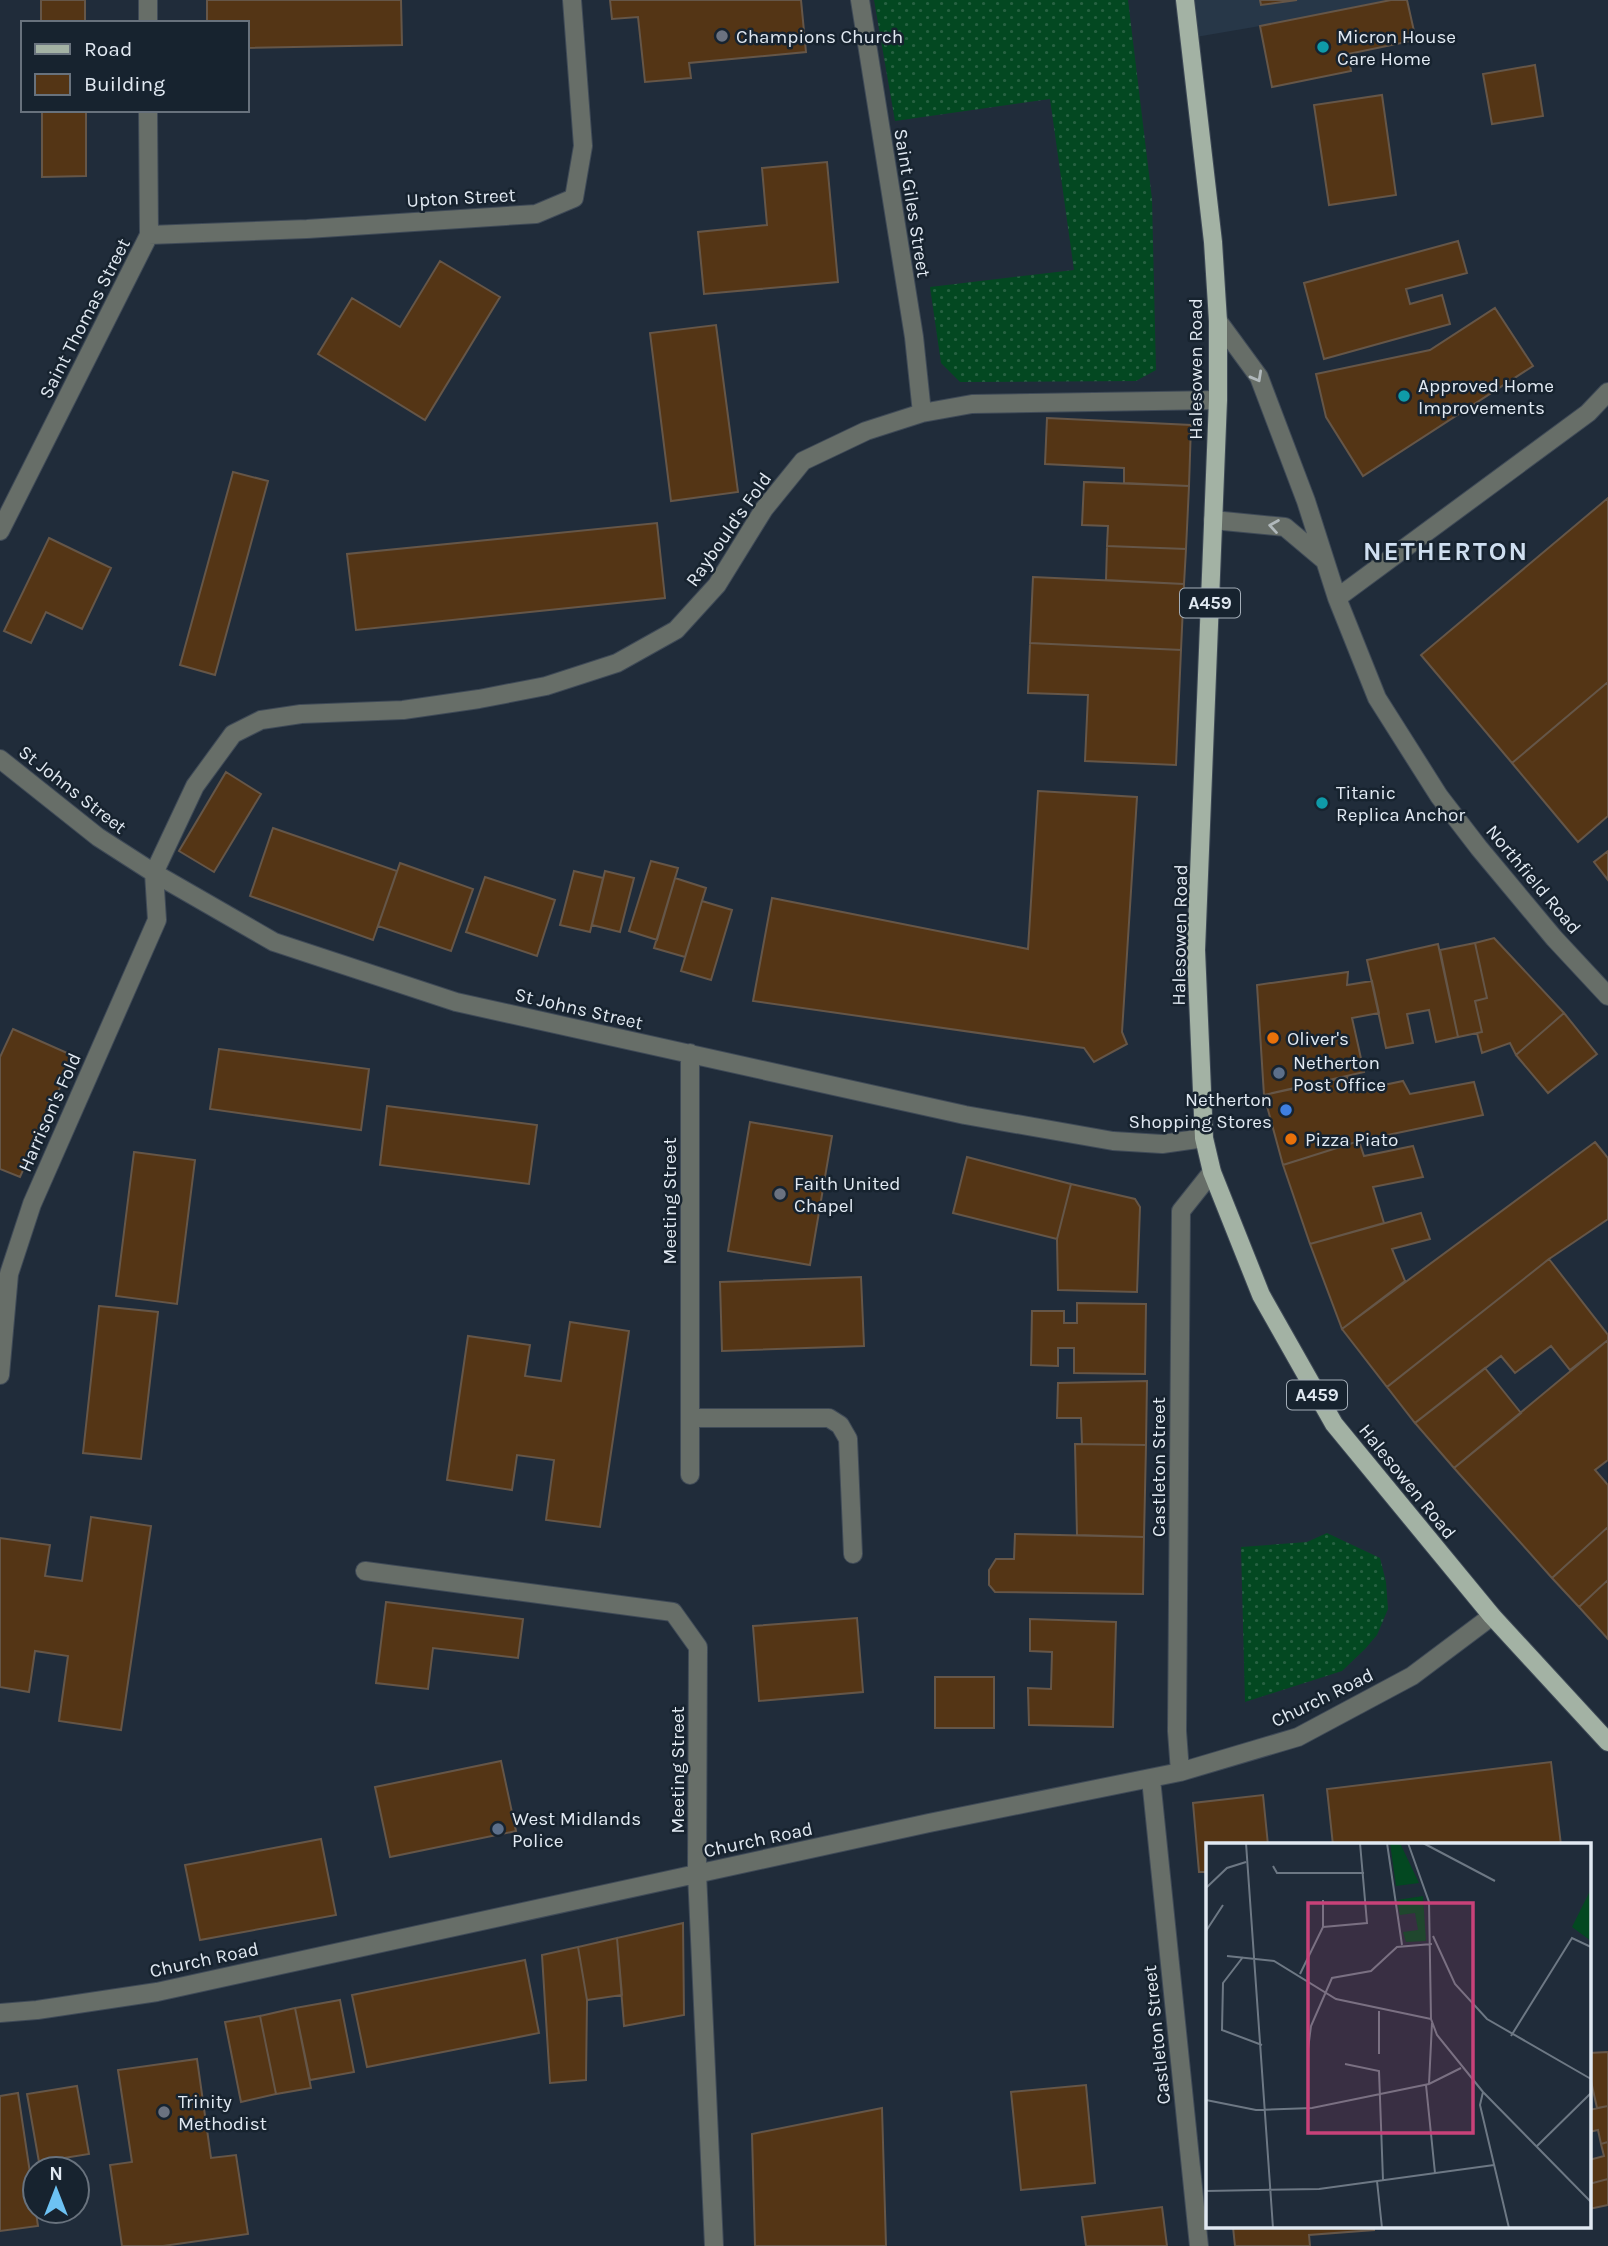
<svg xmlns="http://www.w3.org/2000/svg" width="1608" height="2246" viewBox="0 0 1608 2246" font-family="Karla,sans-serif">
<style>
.built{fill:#273748}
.grass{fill:url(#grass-dots)}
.building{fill:#543515;stroke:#655648;stroke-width:2}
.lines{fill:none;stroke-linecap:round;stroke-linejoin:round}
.minor-casing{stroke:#3f4a57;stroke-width:20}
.major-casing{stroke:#3f4a57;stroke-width:20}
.minor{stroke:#676e68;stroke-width:18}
.major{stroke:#a3b2a4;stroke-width:18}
.oneway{stroke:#b0b8bb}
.worship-dot{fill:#6b7280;stroke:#17232f;stroke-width:2.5}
.culture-dot{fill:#0f9aa8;stroke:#17232f;stroke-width:2.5}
.food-dot{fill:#e8710a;stroke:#17232f;stroke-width:2.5}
.service-dot{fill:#5c6f8a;stroke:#17232f;stroke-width:2.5}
.shop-dot{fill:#3f7fe0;stroke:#17232f;stroke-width:2.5}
.labels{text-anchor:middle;stroke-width:5;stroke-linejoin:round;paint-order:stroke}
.shield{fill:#17232f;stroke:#a4aeb8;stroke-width:2}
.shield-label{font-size:18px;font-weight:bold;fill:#e1e9f2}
.poi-label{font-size:19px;fill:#e1e9f2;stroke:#17232f;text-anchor:start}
.street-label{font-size:19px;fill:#e1e9f2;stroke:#17232f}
.district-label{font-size:26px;font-weight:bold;letter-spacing:2px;fill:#cfdff0;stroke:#17232f}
.inset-road{fill:none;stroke:#6d7884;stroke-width:2}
.view{fill:#c84279;fill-opacity:0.15;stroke:#c84279;stroke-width:3.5}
.inset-edge{fill:none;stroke:#e1e9f2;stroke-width:3.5}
</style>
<defs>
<pattern id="grass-dots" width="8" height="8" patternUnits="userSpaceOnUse" patternTransform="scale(1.75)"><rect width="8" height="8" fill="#034821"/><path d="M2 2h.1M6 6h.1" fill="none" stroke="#276242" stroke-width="1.8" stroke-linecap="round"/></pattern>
</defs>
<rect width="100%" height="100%" fill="#202c3a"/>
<path class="built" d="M1185 0H1388L1260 26 1190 38Z"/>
<path class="grass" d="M874 0H1128L1152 199 1156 370 1136 381 960 382 941 363 930 287 1074 270 1050 99 895 121Z
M1327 1533 1380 1558 1386 1582 1388 1609 1377 1635 1365 1649 1342 1671 1245 1702 1241 1547 1307 1542Z"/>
<path class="building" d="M41 0H85V23H41Z
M207 0H401L402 45 247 48V23H207Z
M610 0H801L806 52 689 63 691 78 645 82 638 17 612 19Z
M1260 0H1297L1261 5Z
M1407 0 1416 40 1348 54 1351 71 1272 87 1260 26 1391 0Z
M1535 65 1543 116 1492 124 1483 74Z
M1382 95 1396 195 1329 205 1314 105Z
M42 110H86V176L42 177Z
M827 162 838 282 704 294 698 232 767 225 762 168Z
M1458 241 1467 273 1406 289 1410 304 1442 295 1450 324 1324 359 1304 283Z
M440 261 500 297 425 420 318 354 352 298 400 327Z
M1495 308 1533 366 1363 476 1326 417 1316 374 1430 350Z
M716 325 738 492 671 501 650 333Z
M1047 418 1191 425 1189 486 1124 483V468L1045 464Z
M233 472 268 481 215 675 180 665Z
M1084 482 1189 486 1186 549 1107 546 1108 526 1082 525Z
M1608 498V682L1512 763 1421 655Z
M657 523 665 598 356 630 347 554Z
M49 538 111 568 82 629 46 612 31 643 4 631Z
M1107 546 1186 549 1184 584 1106 580Z
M1033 577 1184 584 1181 650 1030 643Z
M1030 643 1181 650 1176 765 1085 761 1088 695 1028 693Z
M1608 682V816L1578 842 1512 763Z
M226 772 261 794 214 872 179 851Z
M1038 791 1137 797 1122 1032 1127 1044 1094 1062 1084 1048 753 1001 772 898 1028 949Z
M273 828 397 871 373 940 250 896Z
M1608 851V880L1594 862Z
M651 861 678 868 657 940 629 931Z
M400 863 473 889 451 951 378 926Z
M574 871 603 878 590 932 560 925Z
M605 871 634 878 620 932 592 925Z
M485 877 555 900 537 956 466 932Z
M675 878 706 888 685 957 654 948Z
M702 901 732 910 711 980 681 971Z
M1494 938 1564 1013 1516 1055 1510 1043 1482 1053 1477 1033 1482 1032 1475 1001 1487 998 1475 943Z
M1475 943 1487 998 1475 1001 1482 1032 1458 1037 1440 950Z
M1438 944 1458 1037 1436 1042 1429 1010 1407 1014 1413 1043 1386 1048 1367 960Z
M1348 972 1347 985 1372 981 1379 1013 1352 1018 1364 1072 1264 1095 1257 985Z
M1564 1013 1597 1054 1548 1093 1516 1055Z
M13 1029 74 1056 20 1177 0 1169V1057Z
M219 1049 369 1069 361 1130 210 1109Z
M1347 1077 1351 1092 1403 1081 1410 1094 1474 1082 1483 1115 1359 1141 1283 1165 1264 1095Z
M387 1106 537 1125 529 1184 380 1165Z
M750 1122 832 1136 810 1265 728 1251Z
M1359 1141 1364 1156 1413 1146 1423 1177 1373 1187 1384 1223 1310 1244 1283 1165Z
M1595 1142 1608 1158V1219L1549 1259 1387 1387 1342 1329Z
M134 1152 195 1160 177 1304 116 1296Z
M967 1157 1071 1184 1057 1239 953 1213Z
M1071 1184 1135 1199 1140 1207 1137 1292 1058 1290 1057 1239Z
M1421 1213 1430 1239 1392 1249 1405 1281 1342 1329 1310 1244Z
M1549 1259 1608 1335V1340L1570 1370 1551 1346 1515 1373 1501 1356 1415 1423 1387 1387Z
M861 1277 864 1346 722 1351 720 1282Z
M1077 1303 1146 1304 1145 1374 1074 1373V1348H1058V1366L1031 1365 1032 1311H1064V1323H1077Z
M99 1306 158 1312 141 1459 83 1453Z
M570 1322 629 1331 600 1527 546 1520 554 1460 517 1455 512 1490 447 1480 468 1336 530 1345 525 1376 561 1381Z
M1608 1340V1460L1595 1470 1608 1485V1527L1552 1578 1454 1468Z
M1485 1368 1521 1413 1454 1468 1415 1423Z
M1147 1381 1146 1445 1082 1444 1081 1418H1057L1058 1383Z
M1075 1444 1146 1445 1144 1537 1077 1535Z
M91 1517 151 1526 121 1730 59 1721 68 1656 35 1651 29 1692 0 1687V1538L50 1545 45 1576 82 1581Z
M1608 1527V1580L1579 1607 1552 1578Z
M1015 1534 1144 1537 1143 1594 995 1592 989 1585V1570L996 1559H1014Z
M1608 1580V1639L1579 1607Z
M386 1602 523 1619 518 1658 433 1648 428 1689 376 1683Z
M857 1618 863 1692 759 1701 753 1626Z
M1030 1619 1116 1622 1113 1727 1029 1725 1028 1688 1051 1689 1052 1652 1030 1651Z
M935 1677H994V1728H935Z
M501 1761 516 1831 390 1857 375 1787Z
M1551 1762 1561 1845H1333L1327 1789Z
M1263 1795 1268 1845H1207V1872H1199L1193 1803Z
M321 1839 336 1915 200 1940 185 1865Z
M683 1923 684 2015 624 2026 617 1938Z
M617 1938 622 1995 587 2000 578 1947Z
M578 1947 587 2000 586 2080 550 2083 542 1955Z
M525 1960 539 2033 367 2067 352 1995Z
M340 2000 354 2072 310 2080 295 2008Z
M295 2008 311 2088 276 2094 260 2016Z
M260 2016 276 2094 241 2102 225 2022Z
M1608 2052V2106L1597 2108 1589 2072V2053Z
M197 2059 211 2158 236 2155 248 2234 163 2246H122L110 2165 132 2162 118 2070Z
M1086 2085 1095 2183 1021 2190 1011 2092Z
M77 2086 89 2154 39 2162 27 2094Z
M18 2093 38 2226 0 2231V2096Z
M1608 2106V2142L1601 2144 1598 2130 1589 2132V2110Z
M882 2108 886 2246H755L752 2134Z
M1608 2142V2179L1589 2184V2160L1604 2156 1601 2144Z
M1608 2179V2205L1589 2209V2184Z
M1162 2207 1167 2246H1086L1082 2217Z
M1233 2227H1374V2230L1309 2235 1310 2246H1235Z"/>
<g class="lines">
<defs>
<path id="minor" d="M148 0V23
M860 0 914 337 922 413
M149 235 307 229 536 214 574 198 583 146 572 0
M1218 321 1259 377 1306 501 1337 598 1377 698 1439 796 1479 848 1554 938 1608 996
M1213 520 1285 527 1323 559
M0 531 149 235 148 110
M1337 598 1588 413 1608 392
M0 759 98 837 154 873 274 942 456 1002 965 1115 1113 1141 1162 1144 1204 1138
M690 1053V1475
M0 1375 9 1274 32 1204 157 920 154 873 195 786 233 734 261 720 301 714 403 710 479 699 546 686 617 663 676 630 717 585 764 509 803 461 866 431 922 413 972 404 1218 400
M690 1418H829L840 1425 848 1439 853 1554
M365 1571 673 1612 698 1647 697 1873 714 2246
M1180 1772 1177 1731 1181 1211 1212 1172
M1151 1779 1199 2246
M0 2013 37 2010 157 1992 929 1823 1180 1772 1298 1737 1412 1676 1492 1616"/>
<path id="major" d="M1185 0 1213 242 1218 321V400L1196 950 1204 1138 1212 1172 1261 1295 1334 1424 1492 1616 1608 1742"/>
</defs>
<use href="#minor" class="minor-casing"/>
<use href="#major" class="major-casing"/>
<use href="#minor" class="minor"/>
<use href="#major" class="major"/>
</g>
<defs><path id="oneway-chevron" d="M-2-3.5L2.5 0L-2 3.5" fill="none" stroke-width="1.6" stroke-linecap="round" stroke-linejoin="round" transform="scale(1.75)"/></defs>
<g class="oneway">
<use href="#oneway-chevron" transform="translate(1257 377) rotate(61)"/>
<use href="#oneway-chevron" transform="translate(1274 526) rotate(-171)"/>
</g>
<g class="worship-dot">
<circle cx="722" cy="36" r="7"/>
<circle cx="780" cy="1194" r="7"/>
<circle cx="164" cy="2112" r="7"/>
</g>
<g class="culture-dot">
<circle cx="1323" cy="47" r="7"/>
<circle cx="1404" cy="396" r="7"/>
<circle cx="1322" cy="803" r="7"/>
</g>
<g class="food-dot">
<circle cx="1273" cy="1038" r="7"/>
<circle cx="1291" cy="1139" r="7"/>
</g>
<g class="service-dot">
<circle cx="1279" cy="1073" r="7"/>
<circle cx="498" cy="1829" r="7"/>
</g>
<circle class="shop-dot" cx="1286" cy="1110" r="7"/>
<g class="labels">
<g class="shield">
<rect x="1180" y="588.5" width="60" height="29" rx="5"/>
<rect x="1287" y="1380.5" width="60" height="29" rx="5"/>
</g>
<g class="shield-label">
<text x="1210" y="609">A459</text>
<text x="1317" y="1401">A459</text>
</g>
<g class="poi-label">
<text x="736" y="43">Champions Church</text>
<text x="1337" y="43">Micron House<tspan x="1337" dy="22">Care Home</tspan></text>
<text x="1418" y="392">Approved Home<tspan x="1418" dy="22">Improvements</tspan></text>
<text x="1336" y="799">Titanic<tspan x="1336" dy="22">Replica Anchor</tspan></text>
<text x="1287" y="1045">Oliver's</text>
<text x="1293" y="1069">Netherton<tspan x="1293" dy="22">Post Office</tspan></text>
<text x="1272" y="1106" text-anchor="end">Netherton<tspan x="1272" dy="22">Shopping Stores</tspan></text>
<text x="1305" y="1146">Pizza Piato</text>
<text x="794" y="1190">Faith United<tspan x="794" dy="22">Chapel</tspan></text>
<text x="512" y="1825">West Midlands<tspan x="512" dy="22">Police</tspan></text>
<text x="178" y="2108">Trinity<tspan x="178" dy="22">Methodist</tspan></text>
</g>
<g class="street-label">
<text transform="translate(461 197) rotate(-3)" y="7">Upton Street</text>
<text transform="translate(913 203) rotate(81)" y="7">Saint Giles Street</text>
<text transform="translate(84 318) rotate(-63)" y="7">Saint Thomas Street</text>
<text transform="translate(1195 369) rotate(-90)" y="7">Halesowen Road</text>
<text transform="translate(728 529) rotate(-55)" y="7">Raybould's Fold</text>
<text transform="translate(73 789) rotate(38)" y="7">St Johns Street</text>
<text transform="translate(1534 879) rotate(50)" y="7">Northfield Road</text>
<text transform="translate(1179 935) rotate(-89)" y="7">Halesowen Road</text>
<text transform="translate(579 1008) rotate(13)" y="7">St Johns Street</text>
<text transform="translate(49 1112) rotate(-66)" y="7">Harrison's Fold</text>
<text transform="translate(669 1201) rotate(-90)" y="7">Meeting Street</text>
<text transform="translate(1158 1467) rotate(-90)" y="7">Castleton Street</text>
<text transform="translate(1408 1481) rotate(51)" y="7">Halesowen Road</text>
<text transform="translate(1322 1697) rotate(-26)" y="7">Church Road</text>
<text transform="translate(677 1770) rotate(-90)" y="7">Meeting Street</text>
<text transform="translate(758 1839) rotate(-12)" y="7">Church Road</text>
<text transform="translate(204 1959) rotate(-12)" y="7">Church Road</text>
<text transform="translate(1156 2035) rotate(-96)" y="7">Castleton Street</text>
</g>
<g class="district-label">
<text x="1446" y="560">NETHERTON</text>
</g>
</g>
<g transform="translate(1206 1843)">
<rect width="385" height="385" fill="#202c3a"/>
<path d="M184 0H194L213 40 190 43ZM217 53 220 98 200 99 197 89 212 87 209 70 194 72 191 57Z" fill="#034821"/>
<path d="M385 46V98L366 84Z" fill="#034821"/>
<path class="inset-road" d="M40 0 67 385M181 0 196 102M202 0 223 59 225 176 231 192 277 249 385 359M217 0 289 38M67 23 71 30H158M0 45 21 25 40 19M117 84 161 80 154 0M0 88 17 62M227 93 249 141 281 176 385 236M21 113 68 118 130 156 225 176M37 114 17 140 16 187 56 202M94 131 117 84V57M173 168V211M305 193 366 95 385 104M102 206 105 183 126 135 165 128 191 104 226 101M139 221 173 228 177 337M223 241 226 180M220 242 229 330M277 249 274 262 303 385M0 257 50 267 106 265 223 241 255 225M330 304 385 250M171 338 176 385M0 348 113 346 288 322"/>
<path class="view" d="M102 60H267V290H102Z"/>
<rect width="385" height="385" class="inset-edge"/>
</g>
<rect x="21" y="21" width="228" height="91" fill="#17232f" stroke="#68727d" stroke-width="2"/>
<rect x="35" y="44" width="35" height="10" fill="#a3b2a4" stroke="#68727d" stroke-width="2"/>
<text x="84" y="56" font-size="21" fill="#e1e9f2">Road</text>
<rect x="35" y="74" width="35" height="21" fill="#543515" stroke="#68727d" stroke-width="2"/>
<text x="84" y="91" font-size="21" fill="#e1e9f2">Building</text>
<g transform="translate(56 2190)"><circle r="33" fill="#17232f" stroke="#68727d" stroke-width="2"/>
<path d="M0-5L12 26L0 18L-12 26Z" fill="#6dc2f3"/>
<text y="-10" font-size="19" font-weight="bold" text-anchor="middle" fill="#e1e9f2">N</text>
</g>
</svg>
